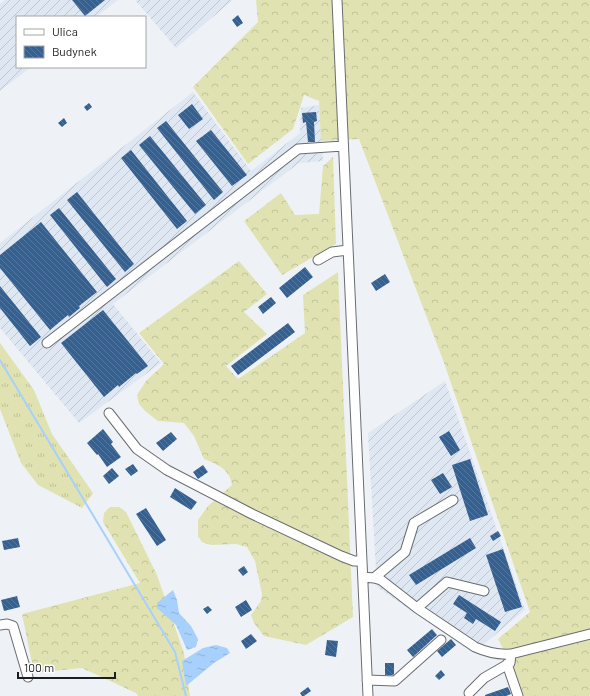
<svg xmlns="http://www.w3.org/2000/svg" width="590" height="696" viewBox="0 0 590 696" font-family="Barlow,sans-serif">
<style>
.industrial{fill:url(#industrial-furrows)}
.grass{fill:url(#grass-tufts)}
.forest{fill:url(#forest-crowns)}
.water{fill:url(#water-ripples)}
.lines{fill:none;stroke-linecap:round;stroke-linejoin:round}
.stream{stroke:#a7d0fc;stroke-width:2}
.building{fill:url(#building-back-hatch)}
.minor-casing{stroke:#696d70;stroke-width:11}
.minor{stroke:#fff;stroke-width:9}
</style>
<defs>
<pattern id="industrial-furrows" width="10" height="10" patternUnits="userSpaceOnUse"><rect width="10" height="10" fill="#dfe7f2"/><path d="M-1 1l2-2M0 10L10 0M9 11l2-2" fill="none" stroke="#bfc6cf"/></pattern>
<pattern id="grass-tufts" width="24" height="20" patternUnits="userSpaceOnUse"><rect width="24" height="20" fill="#e0e3b1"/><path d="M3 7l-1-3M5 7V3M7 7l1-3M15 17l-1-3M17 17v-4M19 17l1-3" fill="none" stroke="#c0c298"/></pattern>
<pattern id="forest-crowns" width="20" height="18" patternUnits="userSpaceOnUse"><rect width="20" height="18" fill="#e0e3b1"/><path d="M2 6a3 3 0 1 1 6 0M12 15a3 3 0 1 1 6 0" fill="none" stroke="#c0c298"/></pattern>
<pattern id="water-ripples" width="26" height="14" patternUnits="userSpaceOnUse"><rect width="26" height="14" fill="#a7d0fc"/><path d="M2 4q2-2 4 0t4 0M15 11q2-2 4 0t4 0" fill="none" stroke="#8fb2d8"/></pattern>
<pattern id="building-back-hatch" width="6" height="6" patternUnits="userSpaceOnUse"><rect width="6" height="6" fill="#356092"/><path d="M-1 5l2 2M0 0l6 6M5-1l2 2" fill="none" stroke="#56779c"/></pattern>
</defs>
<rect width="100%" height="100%" fill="#eef2f6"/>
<path class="industrial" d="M5 0H118L96 17H17V67H31L0 91V4Z
M135 0H233L176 48Z
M193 92 251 171 300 133 301 108 319 105 323 161 299 163 113 304 161 363 79 423 0 328V243Z
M445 381 525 610 473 653 377 587 368 433Z"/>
<path class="grass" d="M0 343 34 390 52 434 93 493 82 508 38 485 21 463 0 409Z"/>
<path class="forest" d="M256 0H590V696H523L508 658 498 639 530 612 443 360 359 139 321 141 319 101 304 95 293 129 248 164 193 87 258 22Z
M333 157 336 244 282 275 244 221 281 193 295 215 319 214 323 166Z
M239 261 267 294 244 312 267 334 226 366 238 379 305 333 303 295 338 272 353 617 306 645 264 636 254 623 251 615 261 601 262 594 255 561 247 547 236 544 211 545 202 542 198 536V520L208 506 232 485C230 469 217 464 204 459L194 436 184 423 158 421 145 411 139 404 137 395 146 381 164 364 139 333Z
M110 507H119L126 512 157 575 184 653 190 696H138L136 693 82 668 34 673 22 614 140 583 103 522 104 513Z"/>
<path class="water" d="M173 590 177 600 179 613 191 626 198 639 196 647 187 650 176 625 157 608V603Z
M216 645 227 648 230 653 214 663 186 686 182 661 203 648Z"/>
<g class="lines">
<path class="stream" d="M0 360 175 652 186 696"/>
</g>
<path class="building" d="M72 0H105L85 16Z
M238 15 243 23 237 27 232 20Z
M89 103 92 107 87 111 84 107Z
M192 104 203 119 189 129 178 115Z
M316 112 317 121 314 122 315 142H308L306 122 303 123 302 113Z
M64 118 67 123 62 127 58 123Z
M166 121 223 192 214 200 157 128Z
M211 130 247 175 232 186 196 141Z
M150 136 206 205 195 214 139 145Z
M131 150 187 221 177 229 121 158Z
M77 192 134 264 125 272 67 200Z
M59 208 116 279 107 287 50 215Z
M41 222 97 292 79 306 80 308 69 317 68 315 50 330 0 268V255Z
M305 267 313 277 287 298 279 288Z
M385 274 390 282 376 291 371 283Z
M0 286 41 337 30 346 0 308Z
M271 297 276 303 263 314 258 307Z
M103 310 148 366 137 374 136 373 119 387 118 385 104 397 61 343Z
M288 323 295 332 238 375 231 366Z
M103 429 113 442 111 444 121 457 107 467 98 454 97 455 87 443Z
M449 431 460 450 451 456 439 437Z
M171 432 177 439 163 451 156 443Z
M470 459 488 515 470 521 452 465Z
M133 464 138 471 131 476 125 469Z
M203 465 208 472 198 479 193 472Z
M112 468 119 476 109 484 103 476Z
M443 473 452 487 440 494 431 480Z
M175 488 197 502 191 510 170 497Z
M146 508 166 540 157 546 136 514Z
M498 531 501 536 493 541 490 536Z
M18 538 20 547 4 550 2 541Z
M470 538 476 548 416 585 409 575Z
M503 549 522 607 505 612 486 555Z
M244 566 248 572 243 576 238 570Z
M459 595 501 622 495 631 476 619 473 624 464 618 467 613 453 604Z
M17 596 20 607 4 611 1 600Z
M246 600 252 610 241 617 235 607Z
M208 606 212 610 207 614 203 609Z
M432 629 437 635 413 657 407 650Z
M251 634 257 641 246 649 241 641Z
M451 639 456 645 442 657 437 651Z
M327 640 338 641 336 657 325 655Z
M385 663H394V674L393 675H385Z
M441 670 445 675 439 680 435 676Z
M308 687 311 691 304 696H302L300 693Z
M508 687 511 694 506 696H485V695Z"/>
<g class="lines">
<defs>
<path id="minor" d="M337 0 368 696
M318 260 332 252 348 250
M47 343 298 149 343 146
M109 413 137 449 167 470 252 514 341 556 354 561H362
M363 577 374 578 381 580 417 608 475 647C486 652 498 655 511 654L590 634
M374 578 405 552 414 523 453 500
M417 608 447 582 484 591
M0 625 7 624 13 626 28 677
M507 664 518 696
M367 680 395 681 441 640
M469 693 484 678 510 663 511 654"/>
</defs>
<use href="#minor" class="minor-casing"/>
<use href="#minor" class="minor"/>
</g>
<rect x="16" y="16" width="130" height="52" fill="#ffffff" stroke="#a4a5a5"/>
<rect x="24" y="29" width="20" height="6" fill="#ffffff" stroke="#a4a5a5"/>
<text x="52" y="36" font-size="12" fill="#1c1d1f">Ulica</text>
<rect x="24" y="46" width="20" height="12" fill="url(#building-back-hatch)" stroke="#a4a5a5"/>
<text x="52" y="56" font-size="12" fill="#1c1d1f">Budynek</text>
<path d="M18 672v6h97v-6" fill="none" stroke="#1c1d1f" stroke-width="2"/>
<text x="24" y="672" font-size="12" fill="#1c1d1f" stroke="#ffffff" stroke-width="3" paint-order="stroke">100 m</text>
</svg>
